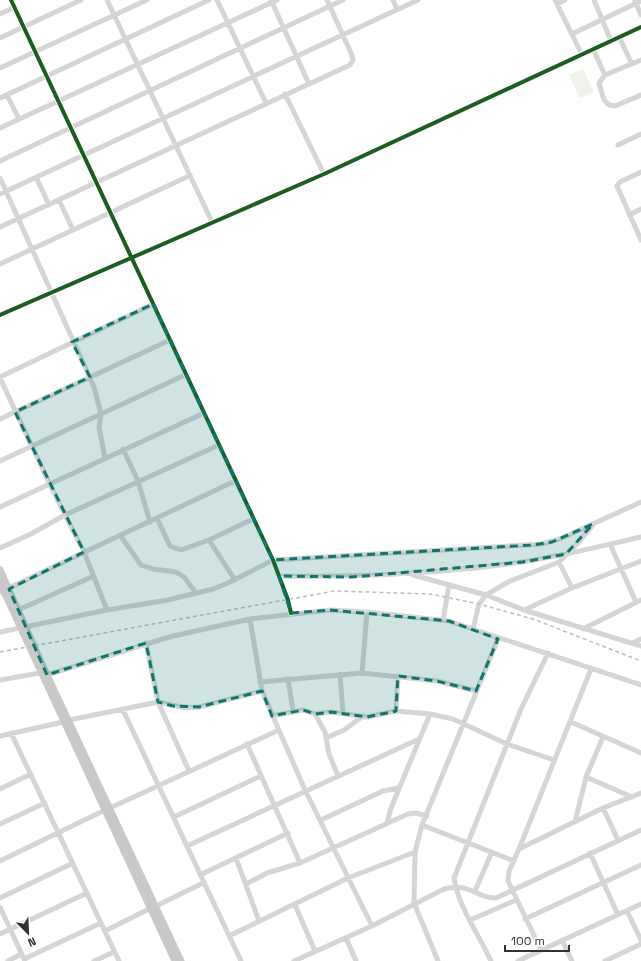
<svg xmlns="http://www.w3.org/2000/svg" width="641" height="961" viewBox="0 0 641 961" font-family="'Space Grotesk',sans-serif">
<style>
.green{fill:#eff3ec}
.lines{fill:none;stroke-linecap:round;stroke-linejoin:round}
.minor{stroke:#d5d5d5;stroke-width:5}
.major{stroke:#c9c9c9;stroke-width:7}
.rail{stroke:#bdbdbd;stroke-width:1.5;stroke-dasharray:4 3;stroke-linecap:butt}
.cycleway-casing{stroke:#fff;stroke-width:6}
.cycleway{stroke:#1b5e20;stroke-width:4}
.marked{fill:#0f766e;fill-opacity:0.2;stroke:#0f766e;stroke-width:3;stroke-dasharray:8 5;stroke-linejoin:round}
</style>
<rect width="100%" height="100%" fill="#fff"/>
<path class="green" d="M583 69 594 92 580 98 569 75Z"/>
<g class="lines">
<path class="minor" d="M11 0 273 560 288 600 291 613
M107 0 212 222
M217 0 266 103
M271 0 309 84
M393 0 397 9
M555 0 582 55
M594 0 611 41
M635 1 641 15
M557 4 565 0
M0 14 15 7
M572 34 641 1
M619 37 632 64
M0 38 81 0
M593 49 605 75
M641 60 605 75 599 83 604 100 609 105 615 106 641 95
M0 68 147 0
M285 94 324 174
M7 95 19 119
M0 98 209 0
M0 128 277 0
M618 145 641 134
M0 161 343 0
M641 172 620 182 617 186 641 240
M36 177 49 205
M0 178 94 387 101 414 99 427 105 458
M0 194 418 0
M59 200 73 230
M629 215 641 209
M0 227 350 65 353 60 351 53 327 0
M0 264 189 176
M0 315 324 174 641 27
M0 377 153 304
M0 378 50 485 65 515 31 534 0 548
M0 419 170 340
M123 449 138 481 150 522
M0 461 187 374
M0 507 204 413
M157 518 170 546 181 550 209 540 253 519
M120 535 141 565 153 569 176 572 184 577 196 593
M209 540 235 580
M610 544 636 602
M559 562 572 588
M413 575 486 595 524 610 641 646
M279 576C360 577 441 574 522 562 562 556 602 546 641 537
M0 592 235 481
M18 610 94 576
M107 610 84 552 65 515 219 445
M524 610 572 588 641 561
M250 619 262 691 305 790 372 926
M443 620 449 585
M473 629 479 604 486 595 508 582 559 562 579 542 593 525
M583 629 641 600
M0 632 107 610 168 600 213 589 228 583 273 560 542 544 562 538 641 502
M146 643 158 702 189 771
M632 643 641 639
M362 673 367 612
M340 674 343 713
M47 675 169 637 250 619 330 610 367 612 449 621 641 685
M288 679 293 711
M0 680 40 673
M260 682 362 673 437 681 476 691
M123 710 241 961
M396 711 398 676
M315 714 325 732 329 754 338 776
M272 716 303 710 315 714 331 712 367 717 396 711 430 714 453 719 507 744 554 760
M69 720 158 702 186 708 199 707 262 691
M571 722 641 753
M11 733 119 961
M0 736 63 722
M326 738 344 730 363 716
M247 744 300 863
M586 777 632 797
M0 789 31 774
M110 808 279 730
M603 808 618 840
M174 817 261 776
M321 820 383 791 399 788
M575 822 586 777 603 737
M387 823 391 808 430 714
M0 824 45 803
M422 825 514 861
M187 846 419 739
M519 849 603 808 641 793
M590 853 618 915
M236 858 259 921
M0 861 105 810
M200 875 288 833
M246 884 267 873 300 863 408 814 416 813 427 816
M475 891 492 852
M0 898 73 863
M295 905 315 951
M156 906 203 883
M0 907 25 961
M627 911 641 940
M525 919 641 865
M470 920 516 900
M105 931 151 908
M0 934 87 893
M229 936 348 878 415 852
M346 938 356 961
M562 940 572 961
M541 950 508 881 509 871 519 849 591 669
M24 959 101 923
M8 961 21 954
M94 961 114 952
M294 961 372 926 444 889C470 882 475 898 496 898L641 830
M438 961 414 903 415 852 422 825 498 639
M491 961C479 935 458 906 454 878L521 709 548 653
M518 961 641 904
M605 961 641 944"/>
<path class="major" d="M0 570 47 675 181 961
M0 583 175 961"/>
<path class="rail" d="M0 652 334 591 430 594 479 604 533 619 641 661"/>
<defs>
<path id="cycleway" d="M11 0 273 560 288 600 291 613
M0 315 324 174 641 27"/>
</defs>
<use href="#cycleway" class="cycleway-casing"/>
<use href="#cycleway" class="cycleway"/>
</g>
<path class="marked" d="M153 304 273 560 533 545 552 542 593 524 566 554 523 562 352 577 279 576 291 613 330 610 449 621 498 639 476 691 437 681 398 676 396 711 367 717 331 712 315 714 303 710 272 716 262 691 199 707 173 706 158 702 146 643 47 675 9 589 84 552 15 412 90 377 72 342Z"/>
<g transform="translate(28 933) rotate(156)" stroke="#ffffff" stroke-width="3" paint-order="stroke">
<path d="M0-3L7 15L0 10L-7 15Z" fill="#313131"/>
<text y="-6" font-size="11" font-weight="bold" text-anchor="middle" fill="#313131">N</text>
</g>
<path d="M505 945v6h64v-6" fill="none" stroke="#313131" stroke-width="2"/>
<text x="511" y="945" font-size="12" fill="#313131" stroke="#ffffff" stroke-width="3" paint-order="stroke">100 m</text>
</svg>
